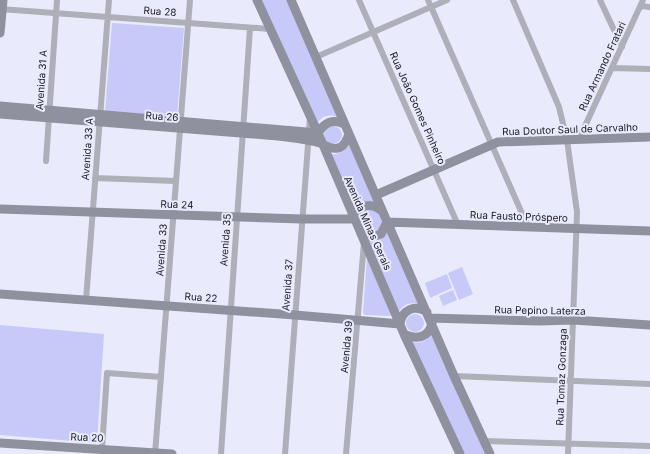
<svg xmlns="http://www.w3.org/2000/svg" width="650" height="454" viewBox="0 0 650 454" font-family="Inter,sans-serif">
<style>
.green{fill:#c7c9f9}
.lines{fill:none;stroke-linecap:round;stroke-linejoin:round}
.street{stroke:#aeafb8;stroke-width:6}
.secondary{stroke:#90919f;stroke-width:9}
.labels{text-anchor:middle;stroke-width:4;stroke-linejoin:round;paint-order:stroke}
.street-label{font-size:10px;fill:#212129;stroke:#e9eafc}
</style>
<rect width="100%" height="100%" fill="#e9eafc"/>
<path class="green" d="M261 0H287L338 117C330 114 323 115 318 122Z
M112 23 184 28 177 117 105 112Z
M324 135a9 9 0 1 1 18 0a9 9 0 1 1-18 0Z
M350 144 376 205 354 213 329 154C338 155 345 152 350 144Z
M364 209 379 211 384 221 381 231 366 233 358 216Z
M387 229 420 305C411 301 403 304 398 313L366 239Z
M367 257 392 314 390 316 365 315 363 313Z
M462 267 473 294 459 300 448 273Z
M447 274 452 288 430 298 425 283Z
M453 290 457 300 443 306 439 296Z
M406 323a9 9 0 1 1 18 0a9 9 0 1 1-18 0Z
M0 325 104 334 97 443 0 435Z
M432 333 485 454H460L411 342C420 344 427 341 432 333Z"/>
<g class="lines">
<path class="street" d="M359 0 458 225
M428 0 528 227
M513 0 559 107 567 140 577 212 568 454
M600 0 622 47
M641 6 650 7
M0 9 270 29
M316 57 447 0
M612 68 650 69
M579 139 643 0
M46 161 57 0
M95 178 176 181
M86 300 109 0
M454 376 650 384
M484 441 650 446
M102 449 107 373 161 377
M155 454 190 0
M221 454 250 28
M285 454 310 118
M346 454 364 243"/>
<path class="secondary" d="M257 0 318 133 404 334 460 454
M291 0 454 376 490 454
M0 33 3 0
M0 106 318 133C324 123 333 118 344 124
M0 114 278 136C292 138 306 139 320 143 325 145 331 150 338 148 344 147 347 140 349 134
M376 195 498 142 650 137
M0 209 302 219H354C357 204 371 202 382 211
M387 222 650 231
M361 234 371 237 381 234 387 222
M0 294 295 315 400 324C402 310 414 304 427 312
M429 318 539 321 573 320 650 325
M404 334C416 340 429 338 432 323
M0 443 172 454"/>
</g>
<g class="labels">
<g class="street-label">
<text transform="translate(160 11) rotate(4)" y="4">Rua 28</text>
<text transform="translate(602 66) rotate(-65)" y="4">Rua Armando Fratari</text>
<text transform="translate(41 80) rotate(-86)" y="4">Avenida 31 A</text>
<text transform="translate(418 108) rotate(66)" y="4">Rua João Gomes Pinheiro</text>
<text transform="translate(162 116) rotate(4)" y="4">Rua 26</text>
<text transform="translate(570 129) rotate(-2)" y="4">Rua Doutor Saul de Carvalho</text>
<text transform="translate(87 149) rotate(-86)" y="4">Avenida 33 A</text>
<text transform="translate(177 204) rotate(2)" y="4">Rua 24</text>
<text transform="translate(519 216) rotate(2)" y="4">Rua Fausto Próspero</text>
<text transform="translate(368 223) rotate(66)" y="4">Avenida Minas Gerais</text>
<text transform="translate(225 240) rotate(-86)" y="4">Avenida 35</text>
<text transform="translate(161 250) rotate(-86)" y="4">Avenida 33</text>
<text transform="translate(287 285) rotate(-86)" y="4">Avenida 37</text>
<text transform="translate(201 297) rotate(4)" y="4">Rua 22</text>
<text transform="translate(540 310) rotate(1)" y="4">Rua Pepino Laterza</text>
<text transform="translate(346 347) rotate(-85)" y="4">Avenida 39</text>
<text transform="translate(561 377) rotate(-88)" y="4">Rua Tomaz Gonzaga</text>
<text transform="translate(87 437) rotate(3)" y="4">Rua 20</text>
</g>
</g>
</svg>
